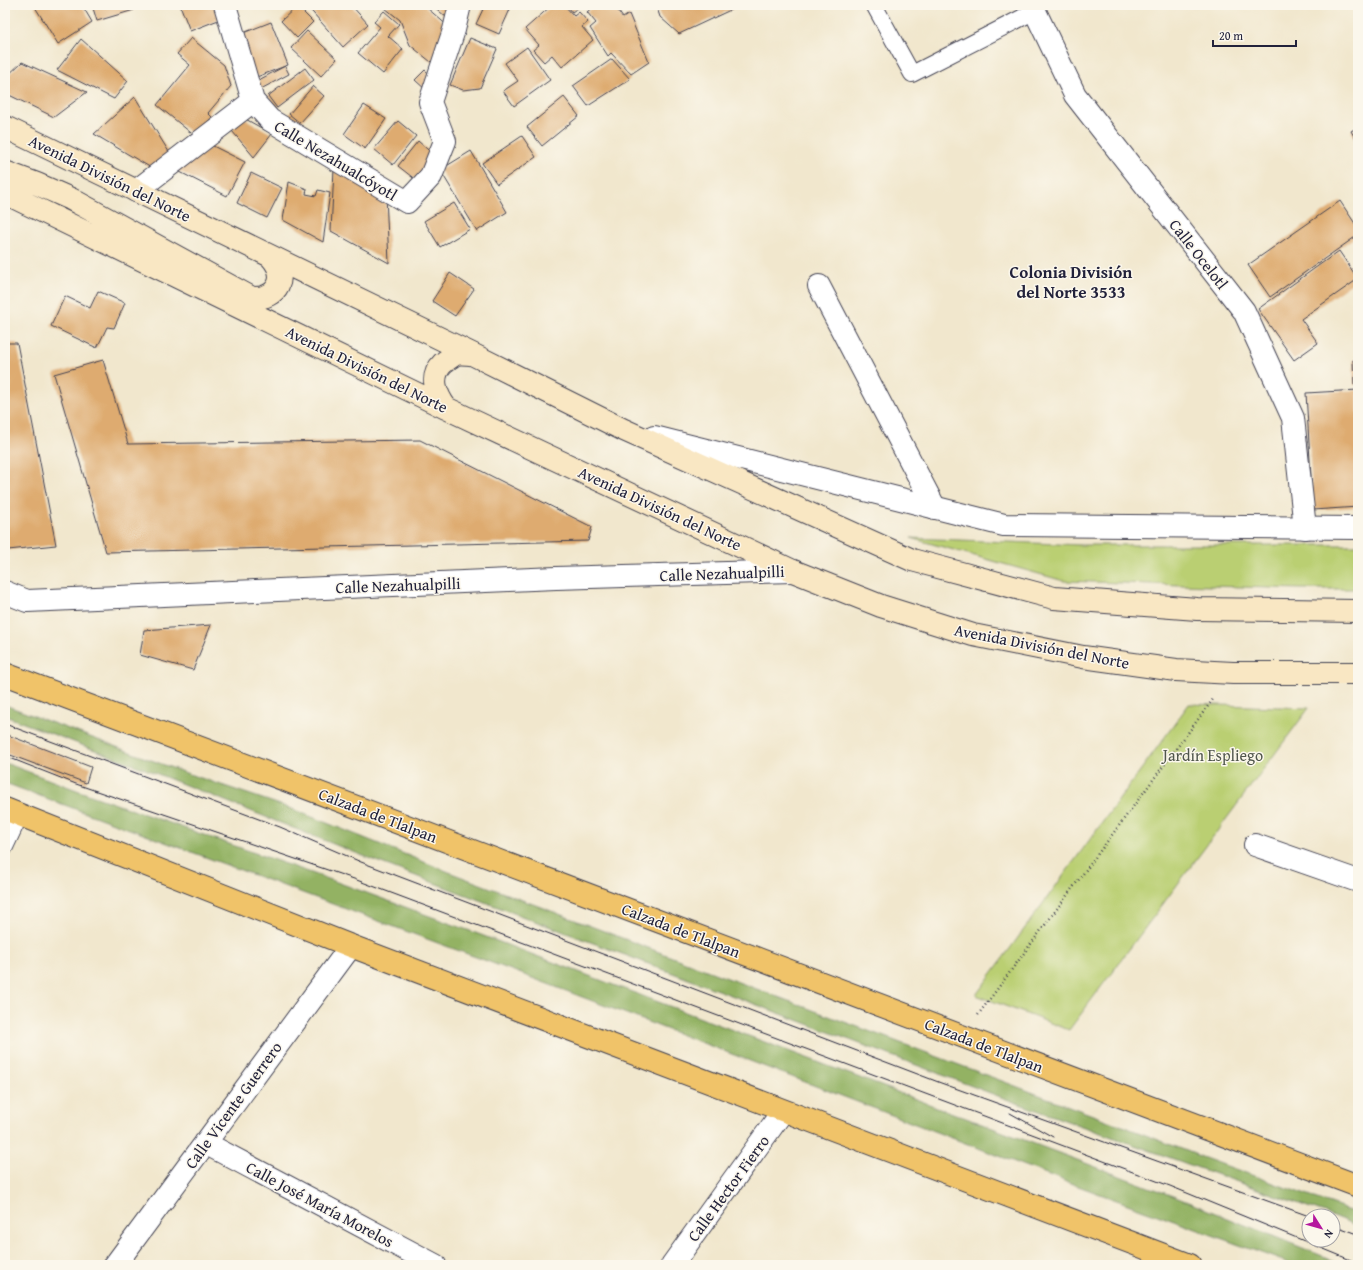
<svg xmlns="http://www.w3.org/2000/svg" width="1363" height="1270" viewBox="0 0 1363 1270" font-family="'Gentium Book Plus',serif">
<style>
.green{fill:#bacf72;stroke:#6e7856}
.forest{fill:#93b264;stroke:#5a6a50}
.building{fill:#deab70}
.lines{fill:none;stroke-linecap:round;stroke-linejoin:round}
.service-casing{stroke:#414051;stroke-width:18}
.minor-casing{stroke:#414051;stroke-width:24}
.tertiary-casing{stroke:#414051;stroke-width:24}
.secondary-casing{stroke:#414051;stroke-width:24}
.trunk-casing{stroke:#414051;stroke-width:24}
.path{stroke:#414051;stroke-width:2.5;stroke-dasharray:1 3;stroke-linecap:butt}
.service{stroke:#fff;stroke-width:16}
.minor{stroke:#fff;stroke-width:22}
.tertiary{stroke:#fff;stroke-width:22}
.secondary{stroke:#f9e7c3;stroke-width:22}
.trunk{stroke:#f0c369;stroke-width:22}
.tram{stroke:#22223b;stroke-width:1}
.labels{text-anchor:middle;stroke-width:3;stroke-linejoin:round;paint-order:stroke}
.street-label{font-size:16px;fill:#22223b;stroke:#fbf7ec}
.park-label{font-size:16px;fill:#50564c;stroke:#fbf7ec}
.neighbourhood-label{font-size:17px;font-weight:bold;fill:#22223b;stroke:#fbf7ec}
</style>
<rect width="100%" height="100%" fill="#fbf7ec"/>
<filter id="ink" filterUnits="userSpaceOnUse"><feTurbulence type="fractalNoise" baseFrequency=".025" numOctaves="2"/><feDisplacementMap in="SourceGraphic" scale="8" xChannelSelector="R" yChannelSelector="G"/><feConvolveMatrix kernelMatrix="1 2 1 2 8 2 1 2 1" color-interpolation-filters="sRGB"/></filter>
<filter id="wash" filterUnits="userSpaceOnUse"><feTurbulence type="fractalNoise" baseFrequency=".012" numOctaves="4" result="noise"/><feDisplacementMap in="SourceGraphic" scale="16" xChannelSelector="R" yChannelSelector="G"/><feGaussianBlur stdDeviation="0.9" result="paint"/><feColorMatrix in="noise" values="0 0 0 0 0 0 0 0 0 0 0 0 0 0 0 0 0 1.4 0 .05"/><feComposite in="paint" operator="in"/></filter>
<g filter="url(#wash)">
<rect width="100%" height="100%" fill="#f1e7cd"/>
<path class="green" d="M911 538 1081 545H1358V589H1299L1064 581Z
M1189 704 1309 708 1069 1030 976 995Z"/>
<path class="forest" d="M5 705 183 772 292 809 454 874 722 976 1146 1135 1202 1157 1358 1214V1226L1333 1216 1014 1102 376 861 145 769 5 716Z
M5 763 82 792 334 881 465 929 1178 1198 1345 1265H1294L1070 1183 519 973 5 783Z"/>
<g id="blocks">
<path class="building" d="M38 5H82L92 22 58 44 35 7Z
M92 5H133L134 10 97 21Z
M180 5H216L221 19 190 31Z
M306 5H351L368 24 343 47Z
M388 5H427L426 7 449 27 436 66 410 45 400 20 385 8Z
M432 5H456L453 23Z
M485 5H512L499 34 476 24Z
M552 5H564L574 16 579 12 588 22 582 27 593 40 562 67 552 55 544 62 533 50 539 45 525 29Z
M567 5H582L572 12Z
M595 5H614L623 18 629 14 649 62 631 74 611 53 608 56 590 28 596 23 587 12Z
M656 5H741L679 34 660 17Z
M297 6 313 22 297 38 281 21Z
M384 11 399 24 388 36 403 49 383 74 358 53 380 27 374 22Z
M271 22 288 65 254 78 238 35Z
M307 31 337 59 321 76 291 48Z
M191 38 224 65 231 86 208 113 212 117 196 137 157 105 190 65 177 54Z
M470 38 497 49 480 88 463 90 450 85Z
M81 39 128 81 114 99 57 70Z
M527 47 550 80 514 106 503 91 518 81 505 63Z
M612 59 630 79 588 106 573 86Z
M22 62 87 92 54 117 5 93V78Z
M285 66 289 74 259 90 255 82Z
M305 68 314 80 277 108 268 96Z
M425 70 435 79 426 90 415 80Z
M313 86 324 96 300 123 289 114Z
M135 97 169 152 153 169 94 134Z
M564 97 579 116 542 146 527 127Z
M364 105 386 119 365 149 344 134Z
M242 117 272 134 254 157 232 131Z
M398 121 416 136 393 165 374 149Z
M1358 127V143L1351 131Z
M522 136 536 157 497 184 482 163Z
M418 141 436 157 421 184 398 166Z
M213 146 245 162 227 196 176 170Z
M471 151 507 212 477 231 440 170Z
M334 169 386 195 389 263 331 231Z
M251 173 282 188 267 218 237 203Z
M289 182 307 189 306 194 316 196 318 190 330 193 323 242 283 220Z
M1340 201 1358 228V235L1270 297 1248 265Z
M454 203 470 229 440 247 424 221Z
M1339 251 1358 279 1301 319 1318 343 1294 360 1258 309Z
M450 273 474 289 455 316 432 301Z
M98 291 125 303 114 328 107 327 97 348 51 326 65 296 90 308Z
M5 343H17L56 545 8 550 5 515Z
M103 360 128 444 420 440 592 527 588 541 106 552 54 374Z
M1353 360H1358V385H1354Z
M1358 390V507L1313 510 1306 393Z
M211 625 193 670 140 655 144 630Z
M5 734 91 767 86 783 5 753Z"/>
</g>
</g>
<g filter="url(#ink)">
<use href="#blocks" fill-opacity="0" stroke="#414051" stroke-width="1"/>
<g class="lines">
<defs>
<path id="service" d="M874 5 912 74 1035 11
M5 847 20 815"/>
<path id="minor" d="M225 5 253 101 270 120 407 202 431 176 445 141 430 102 454 30 460 5
M1032 5 1075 95 1244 311 1293 418 1305 528
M136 191 253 101
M819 286 935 508
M1255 845 1358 881
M205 1143 435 1265
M115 1265 351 946
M672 1265 783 1111"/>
<path id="tertiary" d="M654 437 1004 525 1358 528
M5 592 27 601 556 578 793 571"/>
<path id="secondary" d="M5 127 472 354 624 430 912 560 1054 598 1197 609 1358 611
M5 172 37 184 71 199 252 298C278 299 289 277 271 257
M5 193 446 408 793 571 881 606 973 635 1083 657 1176 670 1233 673H1358
M446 408C436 394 429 377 443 363 447 360 452 356 456 354 461 353 467 354 472 354"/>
<path id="trunk" d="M5 674 1358 1186
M5 809 351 946 1190 1265"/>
</defs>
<use href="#service" class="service-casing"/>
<use href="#minor" class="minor-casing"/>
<use href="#tertiary" class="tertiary-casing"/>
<use href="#secondary" class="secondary-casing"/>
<use href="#trunk" class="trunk-casing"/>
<path class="path" d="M978 1015 1214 698"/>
<use href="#service" class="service"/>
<use href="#minor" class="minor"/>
<use href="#tertiary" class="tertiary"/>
<use href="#secondary" class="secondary"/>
<use href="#trunk" class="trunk"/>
<path class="tram" d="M5 724 280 827 361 862 941 1083 1309 1216
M5 756 76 784 354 879 1170 1186 1358 1263
M1010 1113 1053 1137
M1333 1225 1358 1234"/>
</g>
</g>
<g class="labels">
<g class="street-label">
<text transform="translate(336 160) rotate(31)" y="6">Calle Nezahualcóyotl</text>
<text transform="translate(110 178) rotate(26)" y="6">Avenida División del Norte</text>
<text transform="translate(1199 254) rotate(52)" y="6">Calle Ocelotl</text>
<text transform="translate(367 369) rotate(26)" y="6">Avenida División del Norte</text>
<text transform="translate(660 508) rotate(25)" y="6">Avenida División del Norte</text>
<text transform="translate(722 573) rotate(-2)" y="6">Calle Nezahualpilli</text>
<text transform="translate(398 585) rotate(-2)" y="6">Calle Nezahualpilli</text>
<text transform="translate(1042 646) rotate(11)" y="6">Avenida División del Norte</text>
<text transform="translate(378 815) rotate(21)" y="6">Calzada de Tlalpan</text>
<text transform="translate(681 930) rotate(21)" y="6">Calzada de Tlalpan</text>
<text transform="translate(984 1045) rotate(21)" y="6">Calzada de Tlalpan</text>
<text transform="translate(233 1105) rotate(-54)" y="6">Calle Vicente Guerrero</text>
<text transform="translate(728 1188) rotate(-54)" y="6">Calle Hector Fierro</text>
<text transform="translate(320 1204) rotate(28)" y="6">Calle José María Morelos</text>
</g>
<g class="park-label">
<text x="1213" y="761">Jardín Espliego</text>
</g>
<g class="neighbourhood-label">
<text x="1071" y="278">Colonia División<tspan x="1071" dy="20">del Norte 3533</tspan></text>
</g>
</g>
<rect width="1363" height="1270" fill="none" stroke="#fbf7ec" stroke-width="20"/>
<g transform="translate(1321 1228) rotate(127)"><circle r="19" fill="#fbf7ec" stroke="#a4a2a5"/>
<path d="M0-3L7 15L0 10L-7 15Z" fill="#b5179e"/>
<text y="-6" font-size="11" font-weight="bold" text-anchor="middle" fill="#22223b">N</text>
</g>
<path d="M1213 40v6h83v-6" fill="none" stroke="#22223b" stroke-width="2"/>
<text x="1219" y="40" font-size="12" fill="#22223b" stroke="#fbf7ec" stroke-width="3" paint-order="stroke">20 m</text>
</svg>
